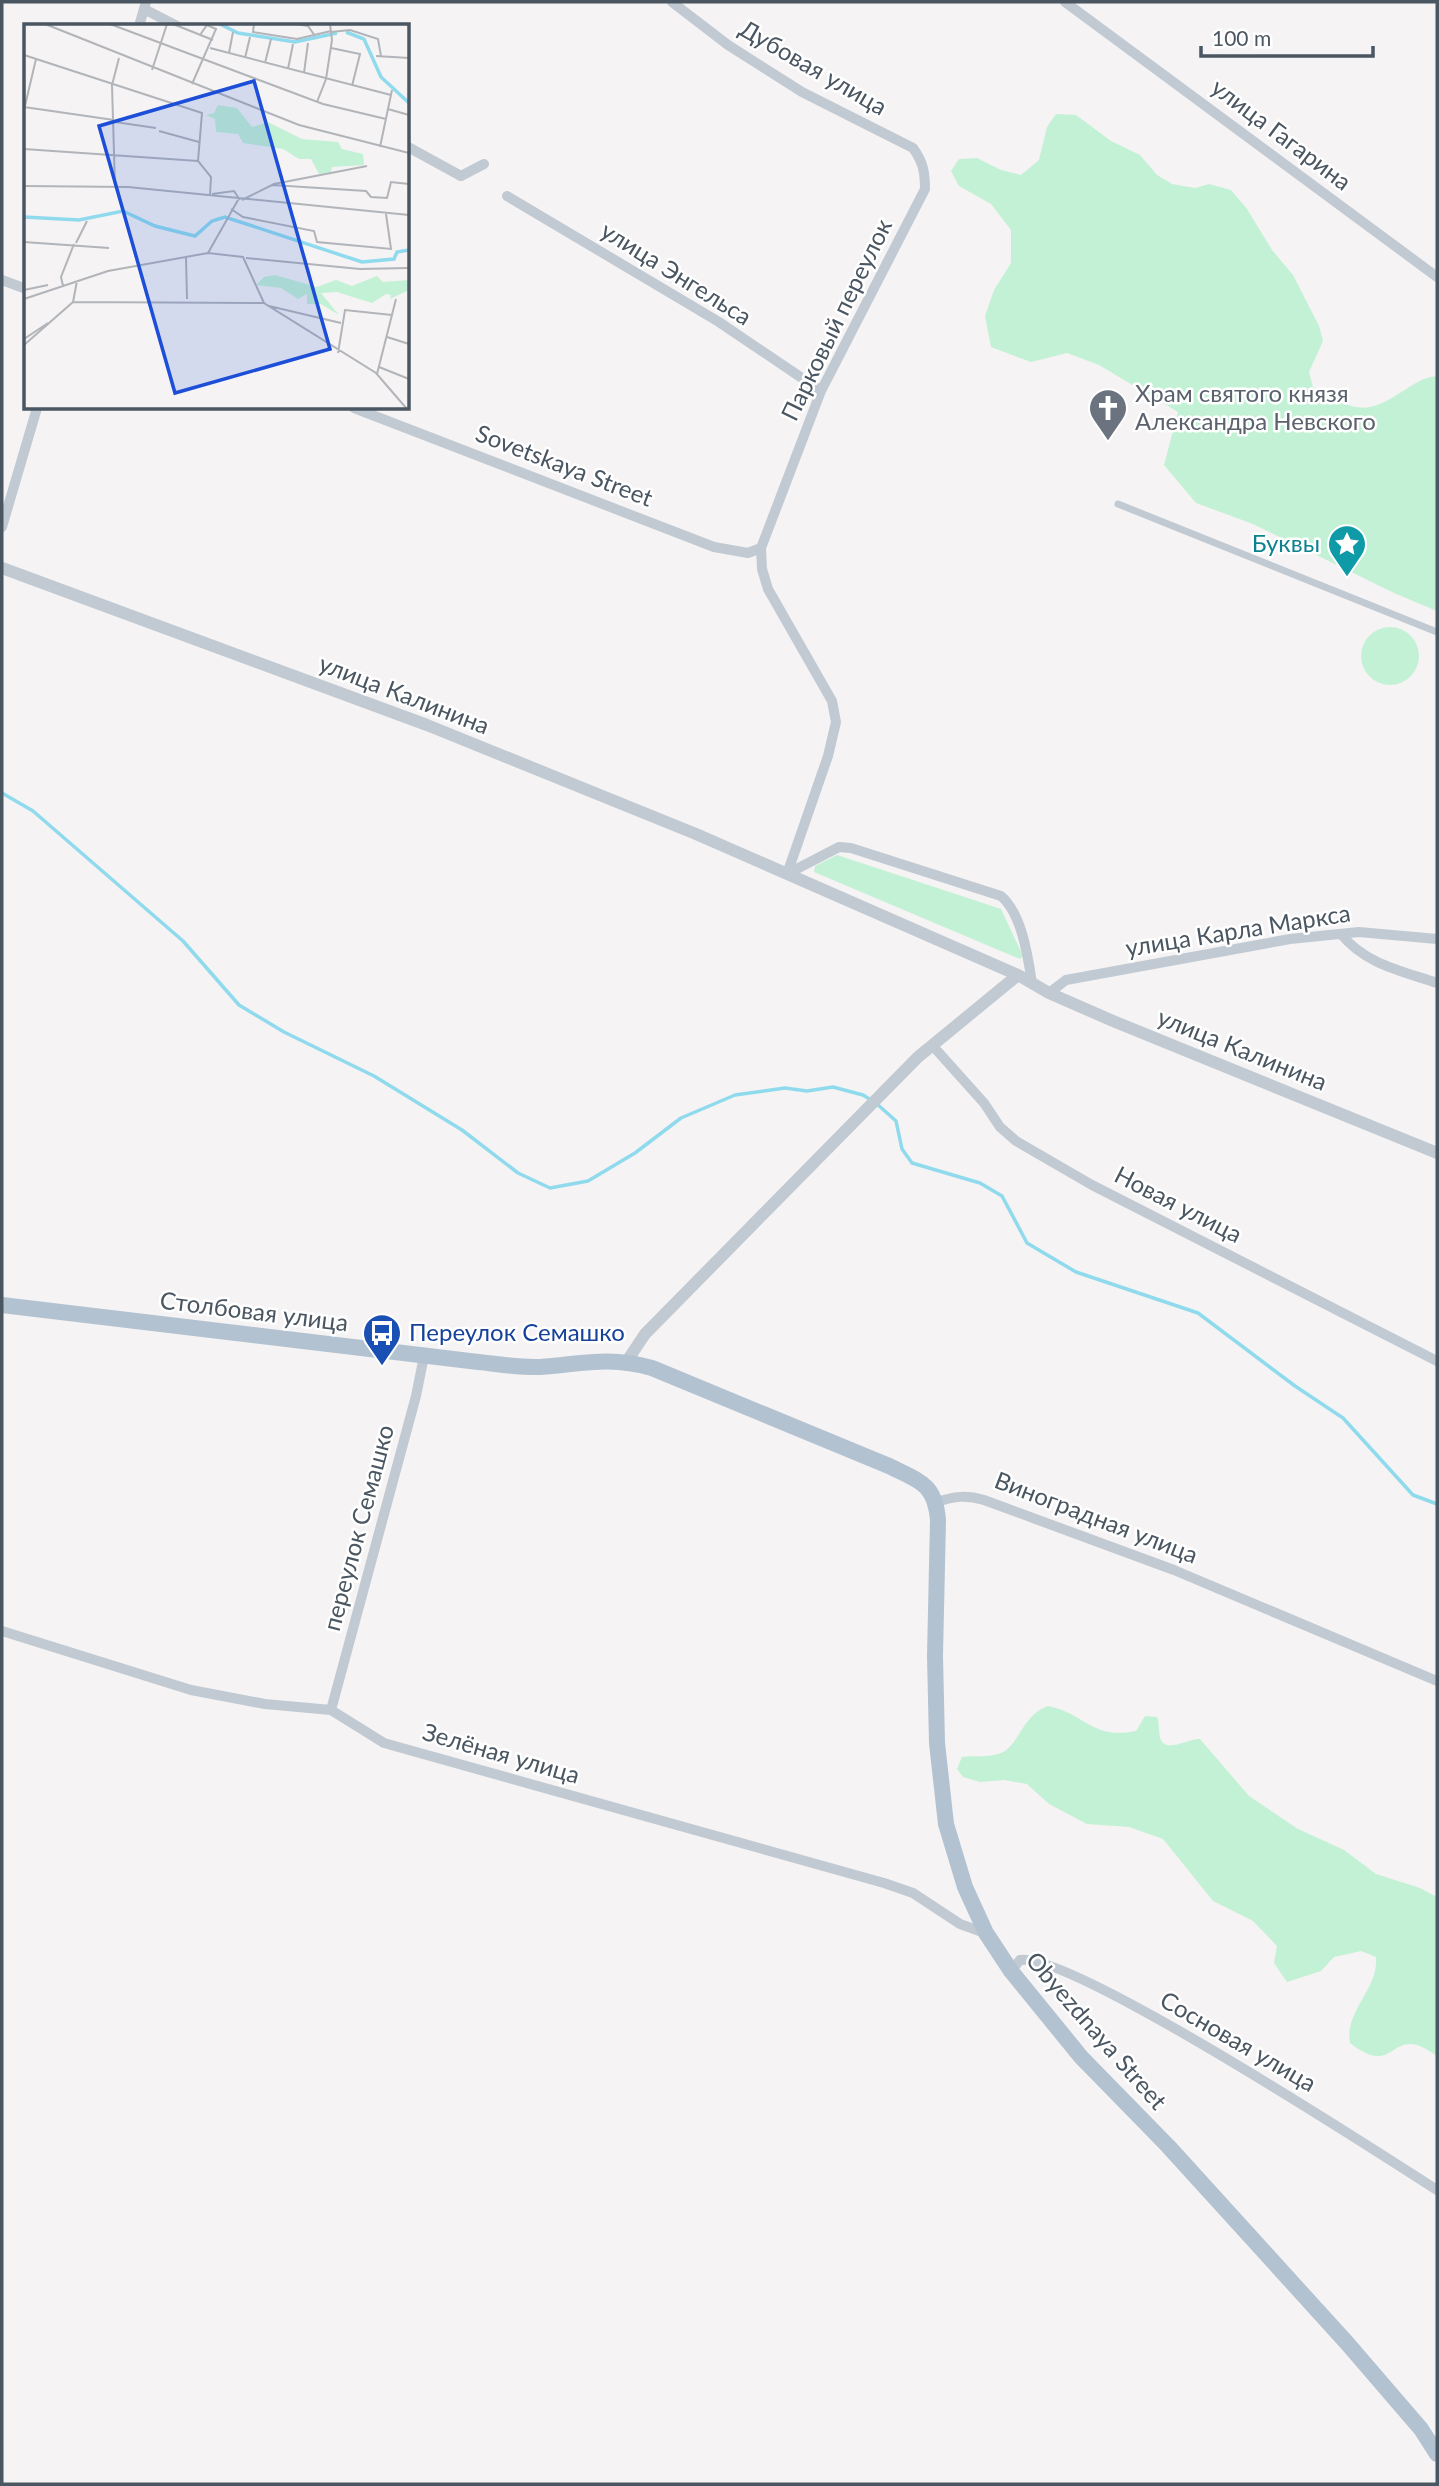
<svg xmlns="http://www.w3.org/2000/svg" width="1439" height="2486" viewBox="0 0 1439 2486" font-family="Lato,sans-serif">
<style>
.green{fill:#c3f1d5}
.lines{fill:none;stroke-linecap:round;stroke-linejoin:round}
.stream{stroke:#90daee;stroke-width:3.5}
.pedestrian{stroke:#c1cad2;stroke-width:7}
.minor{stroke:#c1cad2;stroke-width:10}
.tertiary{stroke:#c1cad2;stroke-width:12}
.primary{stroke:#b3c2d1;stroke-width:16}
.labels{text-anchor:middle;stroke-width:5;stroke-linejoin:round;paint-order:stroke}
.street-label{font-size:24px;fill:#4a5661;stroke:#fff}
.worship-label{font-size:24px;fill:#5b616d;stroke:#fff;text-anchor:start}
.culture-label{font-size:24px;fill:#0d838f;stroke:#fff;text-anchor:end}
.transit-label{font-size:24px;fill:#164399;stroke:#fff;text-anchor:start}
.inset-river{fill:none;stroke:#90daee;stroke-width:3.5}
.inset-road{fill:none;stroke:#b1b4b9;stroke-width:2}
.view{fill:#1d4ed8;fill-opacity:0.15;stroke:#1d4ed8;stroke-width:3.5}
.inset-edge{fill:none;stroke:#4a5661;stroke-width:3.5}
</style>
<rect width="100%" height="100%" fill="#f5f3f3"/>
<path class="green" d="M1056 114 1076 115 1111 141 1140 155 1157 175 1172 184 1195 188 1209 184 1231 190 1247 209 1272 250 1293 275 1319 326 1323 341 1309 372 1313 387C1352 409 1363 418 1403 391 1414 384 1424 377 1437 376V611L1394 593 1253 524 1196 503 1164 465 1178 412 1099 365 1067 353 1031 362 991 347 985 316 994 290 1011 263V230L991 204 959 186 951 171 959 159 977 158 1001 170 1021 175 1039 160 1047 127Z
M1361 656a29 29 0 1 1 58 0a29 29 0 1 1-58 0Z
M837 855 1001 909 1023 956 1020 959 814 872 815 866Z
M1048 1706C1086 1714 1092 1740 1136 1731L1145 1716 1157 1717C1160 1724 1158 1733 1161 1740 1167 1753 1189 1738 1200 1739L1249 1796 1298 1829 1344 1850 1376 1874 1420 1888 1437 1897V2056C1432 2053 1424 2047 1417 2045 1389 2038 1391 2075 1350 2043 1344 2011 1379 1989 1376 1957L1361 1951 1334 1957 1321 1971 1287 1982 1274 1963 1277 1946 1253 1921 1213 1901 1163 1839 1129 1827 1087 1824 1049 1804 1027 1784 1004 1780 980 1782 963 1777 957 1769 962 1757C975 1755 988 1758 1001 1753 1019 1746 1022 1715 1048 1706Z"/>
<g class="lines">
<path class="stream" d="M2 793 33 811 183 941 239 1005 284 1032 374 1076 462 1130 518 1173 550 1188 588 1181 635 1153 681 1118 735 1095 785 1088 807 1091 833 1087 863 1095 871 1100
M877 1104 896 1121 902 1149 912 1163 980 1183 1002 1196 1027 1243 1076 1272 1198 1313 1295 1386 1343 1418 1413 1495 1437 1504"/>
<path class="pedestrian" d="M1118 504 1437 632"/>
<path class="minor" d="M672 2 728 45 802 92 913 148C923 162 925 172 925 189L821 391 761 548 762 569 768 589 832 701 836 722 828 756 787 874
M1065 2 1437 277
M144 9 177 26
M139 26 146 2
M408 147 461 176 484 164
M507 196 719 322 821 391
M2 280 26 289
M354 408 714 547 748 553 761 548
M2 527 37 408
M787 874 839 847 851 848 1001 896C1022 914 1028 957 1032 983
M1341 934C1365 964 1402 971 1437 983
M1049 993 1066 980 1290 939 1359 932 1437 939
M932 1045 984 1103 1000 1127 1016 1141 1092 1185 1437 1361
M937 1502C954 1496 967 1495 984 1500L1174 1570 1437 1681
M2 1631 191 1690 265 1704 331 1710 384 1743 884 1883 913 1893 960 1924 985 1933
M331 1710 416 1396 424 1356
M1011 1971 1020 1960C1069 1951 1379 2153 1437 2190"/>
<path class="tertiary" d="M2 568 427 725 696 834 1018 975 1049 993 1113 1021 1437 1153
M627 1361 645 1334 918 1057 1018 975"/>
<path class="primary" d="M2 1305 470 1361C492 1363 517 1368 540 1367 583 1364 608 1356 652 1368L889 1466C919 1481 935 1483 938 1520L935 1656 937 1743 946 1824 965 1887 986 1933 1011 1971 1081 2057 1168 2146 1347 2343 1421 2429 1437 2454"/>
</g>
<defs>
<symbol id="church-pin" viewBox="-11 -11 22 30"><path d="M0 17L-7.5 6A9.5 9.5 0 1 1 7.5 6Z" fill="#6b7280" stroke="#fff"/><path d="M-1.2-6h2.4v3.5h3.3v2.4h-3.3V6h-2.4V-.1h-3.3v-2.4h3.3Z" fill="#fff"/></symbol>
<symbol id="sight-pin" viewBox="-11 -11 22 30"><path d="M0 17L-7.5 6A9.5 9.5 0 1 1 7.5 6Z" fill="#0f9aa8" stroke="#fff"/><path d="M0-6L1.8-2.2L6-1.7L2.9 1.2L3.7 5.4L0 3.3L-3.7 5.4L-2.9 1.2L-6-1.7L-1.8-2.2Z" fill="#fff"/></symbol>
<symbol id="bus-pin" viewBox="-11 -11 22 30"><path d="M0 17L-7.5 6A9.5 9.5 0 1 1 7.5 6Z" fill="#1a4fb4" stroke="#fff"/><path d="M-5-6H5V4H4V6H2V4H-2V6H-4V4H-5ZM-3.5-4V0h7V-4ZM-3.5 1.2v1.5H-2V1.2ZM2 1.2v1.5H3.5V1.2Z" fill="#fff"/></symbol>
</defs>
<g fill-rule="evenodd">
<use href="#church-pin" x="1086" y="386" width="44" height="60"/>
<use href="#sight-pin" x="1325" y="522" width="44" height="60"/>
<use href="#bus-pin" x="360" y="1311" width="44" height="60"/>
</g>
<g class="labels">
<g class="street-label">
<text transform="translate(813 68) rotate(30)" y="8">Дубовая улица</text>
<text transform="translate(1281 135) rotate(37)" y="8">улица Гагарина</text>
<text transform="translate(676 274) rotate(32)" y="8">улица Энгельса</text>
<text transform="translate(837 320) rotate(-64)" y="8">Парковый переулок</text>
<text transform="translate(564 466) rotate(21)" y="8">Sovetskaya Street</text>
<text transform="translate(404 695) rotate(21)" y="8">улица Калинина</text>
<text transform="translate(1238 931) rotate(-9)" y="8">улица Карла Маркса</text>
<text transform="translate(1242 1050) rotate(22)" y="8">улица Калинина</text>
<text transform="translate(1178 1205) rotate(27)" y="8">Новая улица</text>
<text transform="translate(254 1312) rotate(7)" y="8">Столбовая улица</text>
<text transform="translate(1096 1518) rotate(21)" y="8">Виноградная улица</text>
<text transform="translate(359 1528) rotate(-75)" y="8">переулок Семашко</text>
<text transform="translate(501 1754) rotate(16)" y="8">Зелёная улица</text>
<text transform="translate(1096 2031) rotate(49)" y="8">Obyezdnaya Street</text>
<text transform="translate(1238 2042) rotate(30)" y="8">Сосновая улица</text>
</g>
<g class="worship-label">
<text x="1135" y="402">Храм святого князя<tspan x="1135" dy="28">Александра Невского</tspan></text>
</g>
<g class="culture-label">
<text x="1320" y="552">Буквы</text>
</g>
<g class="transit-label">
<text x="409" y="1341">Переулок Семашко</text>
</g>
</g>
<g transform="translate(24 24)">
<rect width="385" height="385" fill="#f5f3f3"/>
<path d="M194 81 213 84 228 103 244 98 278 115 314 118 318 125 339 130 340 141 308 143 307 148 295 150 287 135H275L259 125 219 119 214 110 192 108 191 95 182 91 190 89ZM251 251 293 263 312 256 328 262 353 252 359 258 385 256V266L366 275 367 271 362 270 348 279 313 268 297 269 315 291 297 280H283V270L274 275 257 264 232 261 240 253Z" fill="#c3f1d5"/>
<path class="inset-river" d="M196 0 214 9 271 18 313 9M322 8 340 15 357 53 385 79M0 193 55 196 99 187 131 202 171 212 188 197 201 193 338 238 370 235 373 228 385 226"/>
<path class="inset-road" d="M21 0 275 101 385 129M86 0 299 80 362 95M149 0 189 16M230 0 229 8 273 15 307 7M272 0 284 2 291 12M307 8 326 6 354 15 357 32M186 24 367 71M307 24 336 30 328 62M205 29 209 8M0 31 178 89 174 137 187 153 186 171M352 32 385 34M221 34 226 13M241 39 247 15M264 45 269 20M128 46 143 0M280 49 284 19M168 60 192 5 183 1 176 11M293 78 302 55 308 16 306 0M0 83 90 96M364 85 385 91M0 86 12 35M91 98 132 104M135 107 175 118M356 123 368 66M0 125 174 137M248 161 342 167 347 173 363 174 367 158 385 160M0 162 104 163 385 191M91 163 88 61 95 34M188 170 210 167 216 176M218 176 250 160 343 142M207 185 219 193 290 207 293 218 367 225 362 190M0 218 85 224M52 219 63 197M184 229 214 176M162 234 163 275M222 234 336 245 385 244M39 262 37 253 50 220M0 266 24 261M0 275 84 247 184 229 219 233 240 279 352 349 383 385M49 278 53 257M245 282 317 299M363 313 385 320M0 315 24 299M0 321 49 278 240 279M314 329 321 286 368 291M355 343 385 355M353 350 372 275"/>
<path class="view" d="M230 57 306 325 151 369 75 102Z"/>
<rect width="385" height="385" class="inset-edge"/>
</g>
<rect width="1439" height="2486" fill="none" stroke="#4a5661" stroke-width="7"/>
<path d="M1201 46v10h172v-10" fill="none" stroke="#4a5661" stroke-width="3.5"/>
<text x="1212" y="46" font-size="21" fill="#4a5661" stroke="#ffffff" stroke-width="5" paint-order="stroke">100 m</text>
</svg>
